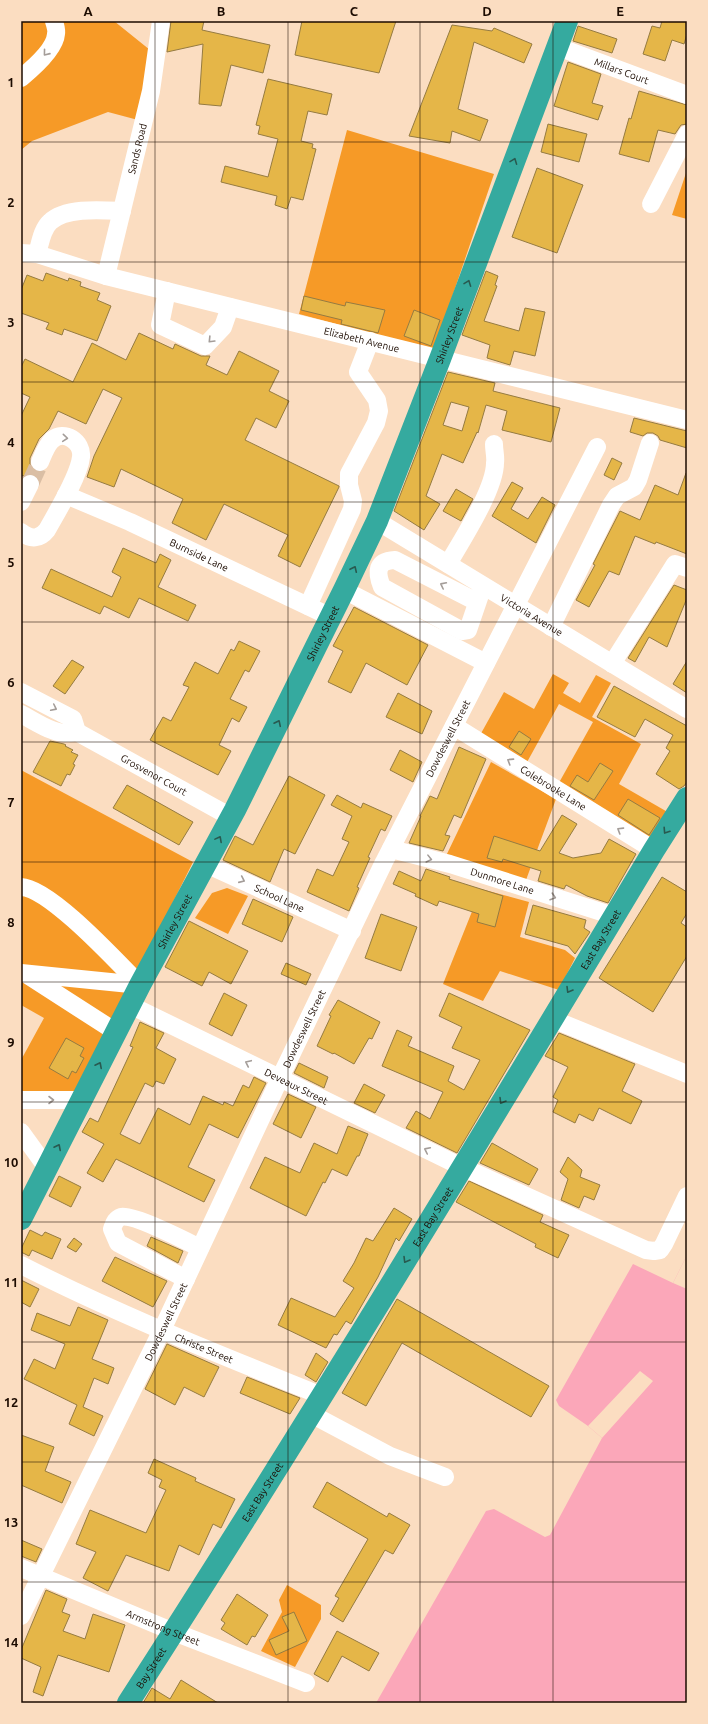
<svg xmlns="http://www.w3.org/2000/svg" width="708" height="1724" viewBox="0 0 708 1724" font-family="Ubuntu,sans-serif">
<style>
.green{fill:#f69a27}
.water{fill:#fba7b9}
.pier{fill:#fbddc1}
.building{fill:#e5b648;stroke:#957b41;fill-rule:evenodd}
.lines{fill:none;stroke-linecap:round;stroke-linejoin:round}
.minor-tunnel{stroke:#dabea4;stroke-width:18;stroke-dasharray:18 9;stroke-linecap:butt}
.minor{stroke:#fff;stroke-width:18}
.highway{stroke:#35aa9f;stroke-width:22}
.oneway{stroke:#a49d99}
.oneway2{stroke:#285a50}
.grid{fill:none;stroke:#1c0b00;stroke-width:1;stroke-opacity:0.55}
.labels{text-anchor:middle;stroke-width:3.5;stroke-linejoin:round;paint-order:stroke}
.street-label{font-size:10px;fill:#1c0b00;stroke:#fbddc1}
.neatline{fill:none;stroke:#1c0b00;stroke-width:1.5}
.grid-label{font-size:13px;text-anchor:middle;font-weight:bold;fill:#1c0b00}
</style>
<rect width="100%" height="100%" fill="#fbddc1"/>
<path class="green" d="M21 21H114L150 50 138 120 108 112 32 141 21 150Z
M347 130 494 174 434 350 299 314Z
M687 170V219L672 215Z
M553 674 569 683 563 693 580 703 596 675 611 683 592 717 641 744 619 784 671 814 652 843 556 788 593 722 559 704 526 764 479 737 504 692 534 709Z
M491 762 556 799 526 880 446 856Z
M21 770 193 862 77 1095 21 1093V1060L44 1018 21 1005Z
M227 888 248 896 228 934 195 918 212 893Z
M481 889 529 902 520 937 565 950 575 958 559 990 500 971 483 1001 443 984Z
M287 1585 321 1605V1619L295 1667 261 1651 282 1612 279 1600Z"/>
<path class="water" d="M687 1255V1703H376L486 1511 494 1509 545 1537 550 1535 602 1438 588 1426 559 1406 556 1400 633 1264 673 1283Z"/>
<path class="pier" d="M687 1255V1289L673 1283Z
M640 1371 653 1381 602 1438 588 1426Z"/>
<path class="building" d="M171 21H204L202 30 270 45 263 73 231 65 221 106 199 104 203 44 167 52Z
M302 21H396L379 73 295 55Z
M662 21H687V34L684 44 672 40 665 61 643 54 652 26 660 28Z
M452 25 492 31 494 28 532 44 524 63 474 42 458 109 488 120 480 141 452 131 450 143 409 136Z
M578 26 617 39 612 53 573 41Z
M568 62 601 74 592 103 603 106 598 120 554 106Z
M268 79 332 94 327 115 308 111 301 141 313 144 312 148 316 149 303 200 291 197 287 209 275 205 277 196 221 182 225 166 268 177 278 139 258 134 260 126 256 125Z
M639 91 687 105V124L681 125 675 134 658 130 649 162 619 154 629 118 631 119Z
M548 124 587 134 579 162 541 152Z
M537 168 583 185 557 253 512 237Z
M486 271 498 276 495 285 497 286 484 321 519 331 525 308 545 312 535 356 514 351 510 365 487 358 490 345 462 335Z
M46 273 68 281 69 278 81 282 80 286 100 293 97 300 111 306 97 341 64 329 62 335 46 329 49 323 21 313V290L27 275 43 281Z
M304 296 345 306 346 302 385 310 378 333 341 324 342 320 301 310Z
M414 310 440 320 431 346 404 336Z
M139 333 173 349 175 344 201 356H210L206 365 227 375 239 351 279 371 269 391 289 401 276 428 256 418 245 440 339 486V487L300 567 278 556 288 535 224 504 206 540 172 523 183 499 121 469 114 487 87 477 94 456 122 398 103 389 86 424 58 411 49 429 39 439 30 458V464L32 469 36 472H41L39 478 34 474H30L23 476 21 475V416L30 397 21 393V367L25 359 73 382 92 343 126 360Z
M448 372 495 383 493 391 560 408 551 442 502 430 507 411 486 405 478 433 477 432 463 463 442 454 426 496 440 504 424 530 394 511ZM451 402 469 407 462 431 443 425Z
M634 418 687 431V448L660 440 658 436 653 433H647L643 436 630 432Z
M612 458 622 463 614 480 604 475Z
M686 473H687V554L656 542 655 544 635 536 619 575 609 571 589 607 576 600 595 565 593 564 620 511 640 520 655 485 678 495Z
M512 482 523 488 511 509 528 519 542 497 555 505 536 543 492 516Z
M456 489 473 499 461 521 443 511Z
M123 548 156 563 160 554 171 560 158 587 196 605 188 621 139 598 129 618 104 606 100 614 42 588 51 569 112 597 121 577 112 572Z
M674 585 687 590V598L667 647 649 637 635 662 628 658Z
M354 607 428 645 407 685 366 663 351 693 328 682 343 651 333 646Z
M239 641 260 651 249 672 245 670 230 699 247 707 239 722 232 718 219 745 231 751 218 775 150 740 163 717 171 721 189 687 183 685 195 662 218 674 231 649 234 651Z
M72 660 84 667 65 694 53 686Z
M687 661V693L673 684Z
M614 686 687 726V782L684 786 679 789 656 774 670 751 666 748 673 735 645 719 635 737 597 717Z
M398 693 432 711 422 734 386 717Z
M519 731 531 739 521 755 509 747Z
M50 741 64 744 66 745 65 746 73 750 71 752 78 755 73 764 75 765 70 775 67 774 61 786 33 772Z
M459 747 486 759 461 818 454 815 445 835 450 836 443 851 409 843 421 816H420L430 796 437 799Z
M400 750 422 762 413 782 390 770Z
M600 763 613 771 594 800 570 786 577 775 588 782Z
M289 776 325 795 295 854 284 849 270 882 223 860 235 836 253 845Z
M127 785 193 822 179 845 113 808Z
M337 795 361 808 363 803 392 816 385 831 381 829 368 857 370 858 357 887 359 888 349 911 307 892 317 869 333 876 349 842 342 839 352 816 331 805Z
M628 799 660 818 649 835 618 815Z
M562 815 577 824 559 853 573 858 601 853 609 839 636 854 608 903 587 896 566 885 564 889 538 881 541 871 503 859 502 862 487 858 494 836 540 851Z
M426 869 450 877 449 879 503 896 495 927 477 922 479 914 439 901 437 906 415 896 416 894 393 884 399 871 421 881Z
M662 877 687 892V913L681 923 687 927V956L653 1012 599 978Z
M253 899 293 917 282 942 242 924Z
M533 905 586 920 584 928 590 932 575 954 568 946 525 934Z
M381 914 417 927 401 971 365 958Z
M189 921 248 951 231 984 209 972 202 986 165 967Z
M286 963 311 974 306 985 281 974Z
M224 993 247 1005 232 1036 209 1024Z
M449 993 530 1030 457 1153 406 1128 416 1111 430 1119 443 1092 382 1066 397 1030 412 1037 408 1046 454 1066 448 1081 464 1090 480 1060 452 1048 462 1027 439 1016Z
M338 1000 380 1022 372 1039 369 1038 354 1064 334 1053 333 1054 317 1046 331 1016 329 1015Z
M140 1022 164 1033 156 1048 176 1059 164 1084 156 1081 153 1087 145 1083 120 1134 140 1144 158 1108 190 1125 203 1096 223 1105 224 1102 233 1106 243 1085 249 1088 254 1077 266 1083 238 1138 209 1124 188 1167 215 1180 204 1202 116 1159 103 1182 87 1173 104 1144 82 1132 90 1118 98 1122 133 1047 130 1046Z
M559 1033 635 1064 622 1091 642 1101 631 1124 599 1108 593 1121 579 1114 575 1123 553 1112 558 1100 553 1097 568 1067 545 1056Z
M66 1038 84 1048 80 1056 84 1058 76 1073 72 1071 68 1079 49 1068Z
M299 1063 328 1077 324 1088 294 1073Z
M364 1084 385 1095 375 1113 354 1103Z
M288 1094 316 1107 301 1138 273 1124Z
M348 1126 368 1134 359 1156H357L347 1176 332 1169 325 1183 323 1182 306 1216 250 1188 265 1157 300 1173 314 1143 337 1154Z
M492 1143 538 1169 529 1185 480 1163Z
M568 1157 582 1170 580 1177 600 1185 594 1200 584 1196 579 1208 561 1200 568 1179 560 1172Z
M59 1176 81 1187 71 1207 49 1196Z
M469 1181 543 1215 540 1222 569 1235 558 1258 535 1247 536 1244 456 1202Z
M394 1208 412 1219 399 1241 396 1238 378 1277 351 1324 346 1321 337 1335 334 1334 326 1348 278 1325 291 1298 335 1317 354 1288 343 1281 354 1263 366 1238 373 1241Z
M30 1230 42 1236 45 1232 61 1239 52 1259 32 1250 29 1256 21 1252V1249Z
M151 1237 183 1251 178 1263 147 1246Z
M74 1238 82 1244 76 1252 67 1247Z
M115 1257 167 1281 153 1307 102 1281Z
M21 1280 39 1289 30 1307 21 1302Z
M397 1299 549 1386 531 1417 402 1343 366 1406 342 1393Z
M78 1307 108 1320 92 1359 114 1368 108 1384 94 1378 83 1407 103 1416 94 1436 69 1424 77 1405 24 1379 34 1359 55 1369 65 1344 31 1330 37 1313 70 1326Z
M167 1344 219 1367 204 1397 184 1387 175 1405 145 1389Z
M316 1353 328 1362 316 1382 305 1375Z
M247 1377 300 1398 290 1414 240 1393Z
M21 1435 54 1447 45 1471 71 1482 62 1503 21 1485Z
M154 1459 196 1478 195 1481 235 1499 221 1528 213 1524 199 1555 179 1545 169 1571 126 1555 108 1591 83 1578 96 1552 76 1544 90 1510 146 1533 166 1490 159 1487 162 1480 148 1473Z
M327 1482 387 1517 389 1513 410 1525 393 1554 385 1550 343 1622 330 1614 339 1598 335 1596 368 1539 313 1507Z
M21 1540 42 1549 36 1562 21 1556Z
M46 1590 67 1599 62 1612 70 1615 63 1631 85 1639 93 1614 125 1625 109 1672 58 1655 43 1696 33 1692 41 1667 21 1658V1650Z
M237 1594 268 1615 255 1637 252 1636 247 1645 221 1629 225 1623 221 1620Z
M294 1612 307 1641 276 1655 269 1640 289 1631 282 1617Z
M337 1631 379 1653 369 1671 342 1656 328 1682 314 1674Z
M181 1680 218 1703H143L152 1688 170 1699Z"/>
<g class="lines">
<path class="minor-tunnel" d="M30 484 40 462"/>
<g class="minor">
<path id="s1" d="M558 47 687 95"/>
<path d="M21 78C32 69 55 49 56 34 57 30 55 25 54 21"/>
<path d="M651 204 687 134"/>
<path id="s2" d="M21 253 37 254 106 276 687 420"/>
<path d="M37 254C40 244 42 229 50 222 65 207 102 210 122 211"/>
<path id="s3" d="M106 276 151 91 161 21"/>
<path d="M167 291 160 325 205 346 223 327 230 307"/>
<path id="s4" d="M66 495 130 522 331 617"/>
<path d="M21 502 30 484"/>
<path id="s5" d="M377 521 687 709"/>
<path d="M21 532C31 540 40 539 47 530 57 512 79 476 81 457 83 442 64 429 52 440 46 446 43 455 40 462"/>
<path d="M448 564C462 540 495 489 495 463 496 457 494 451 494 444"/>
<path d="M344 590 486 663"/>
<path d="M477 602 395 560C376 561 376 572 382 587L462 631 468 630 483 586"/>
<path d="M308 606 352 509 353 501 349 485V474L376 423 379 411 377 400 358 372 370 341"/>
<path d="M551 627 611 505 617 496 634 487 638 480 650 443"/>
<path d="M612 664 675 564 687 568"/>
<path d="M21 692 73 719 77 732"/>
<path d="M21 714C38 723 58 738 77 732"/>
<path id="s6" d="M454 726 654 850"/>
<path id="s7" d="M77 732 231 817"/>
<path id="s8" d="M391 849 450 864 614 916"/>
<path id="s9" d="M206 864 352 931"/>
<path d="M21 887C50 888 118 963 140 985"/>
<path d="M21 973 140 985"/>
<path d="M29 976 116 1032"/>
<path id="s10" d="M130 1005 462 1167 646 1250 654 1251 660 1250 664 1244 687 1196"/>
<path d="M552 1019 687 1074"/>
<path d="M21 1100H81"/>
<path d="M21 1132 47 1168"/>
<path id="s11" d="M21 1265C119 1315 221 1355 322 1396"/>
<path d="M186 1279 118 1243 112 1229C114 1224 115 1219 121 1217 133 1214 186 1241 200 1248"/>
<path d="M311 1414 390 1456 445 1477"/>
<path id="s12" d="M21 1568 174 1632 306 1683"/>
<path id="s13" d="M21 1616 162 1330 280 1078 384 862 597 447"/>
</g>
<g class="highway">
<path id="s14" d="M21 1219 140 985 235 810 344 590 377 521 440 359 567 21"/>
<path id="s15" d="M128 1703C309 1422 482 1137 654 850L687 798"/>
</g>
</g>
<defs><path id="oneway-chevron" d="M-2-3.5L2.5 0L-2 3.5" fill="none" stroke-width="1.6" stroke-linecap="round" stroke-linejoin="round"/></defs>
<g class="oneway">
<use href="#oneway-chevron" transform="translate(46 53) rotate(129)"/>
<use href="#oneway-chevron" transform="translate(211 340) rotate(134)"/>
<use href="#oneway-chevron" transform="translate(65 438) rotate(5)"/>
<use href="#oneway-chevron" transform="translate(443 585) rotate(-153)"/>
<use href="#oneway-chevron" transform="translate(54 708) rotate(26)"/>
<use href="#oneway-chevron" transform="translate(510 761) rotate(-148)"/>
<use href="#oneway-chevron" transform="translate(620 830) rotate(-148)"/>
<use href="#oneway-chevron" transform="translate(429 859) rotate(14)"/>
<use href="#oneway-chevron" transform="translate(242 880) rotate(24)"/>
<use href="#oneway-chevron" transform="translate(553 897) rotate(18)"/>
<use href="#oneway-chevron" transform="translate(248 1063) rotate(-155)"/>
<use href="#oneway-chevron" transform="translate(51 1100)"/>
<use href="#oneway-chevron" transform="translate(427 1150) rotate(-154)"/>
</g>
<g class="oneway2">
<use href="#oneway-chevron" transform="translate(514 161) rotate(-69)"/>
<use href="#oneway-chevron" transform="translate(468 283) rotate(-69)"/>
<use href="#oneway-chevron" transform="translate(354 569) rotate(-65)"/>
<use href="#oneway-chevron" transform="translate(278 723) rotate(-64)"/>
<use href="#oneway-chevron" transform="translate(666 831) rotate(123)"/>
<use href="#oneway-chevron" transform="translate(219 839) rotate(-62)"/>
<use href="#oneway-chevron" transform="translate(569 990) rotate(121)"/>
<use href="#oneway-chevron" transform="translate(99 1065) rotate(-63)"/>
<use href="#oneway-chevron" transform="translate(502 1101) rotate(121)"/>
<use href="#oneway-chevron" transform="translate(58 1147) rotate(-63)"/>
<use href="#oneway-chevron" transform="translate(406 1260) rotate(121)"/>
</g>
<path class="grid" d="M155 21V1703M288 21V1703M420 21V1703M553 21V1703M21 142H687M21 262H687M21 382H687M21 502H687M21 622H687M21 742H687M21 862H687M21 982H687M21 1102H687M21 1222H687M21 1342H687M21 1462H687M21 1582H687"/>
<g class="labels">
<g class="street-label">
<text dy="4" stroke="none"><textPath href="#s1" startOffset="68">Millars Court</textPath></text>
<text dy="4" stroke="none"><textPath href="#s3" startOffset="131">Sands Road</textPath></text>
<text dy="4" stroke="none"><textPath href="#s14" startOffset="983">Shirley Street</textPath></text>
<text dy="4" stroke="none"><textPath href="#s2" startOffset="352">Elizabeth Avenue</textPath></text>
<text dy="4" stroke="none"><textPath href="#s4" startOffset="146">Burnside Lane</textPath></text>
<text dy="4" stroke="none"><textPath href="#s5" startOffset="181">Victoria Avenue</textPath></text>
<text dy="4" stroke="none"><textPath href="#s14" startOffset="659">Shirley Street</textPath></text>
<text dy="4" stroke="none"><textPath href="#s13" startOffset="976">Dowdeswell Street</textPath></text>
<text dy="4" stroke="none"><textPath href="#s7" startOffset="88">Grosvenor Court</textPath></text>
<text dy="4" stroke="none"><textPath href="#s6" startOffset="117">Colebrooke Lane</textPath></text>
<text dy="4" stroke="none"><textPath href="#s8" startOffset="116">Dunmore Lane</textPath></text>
<text dy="4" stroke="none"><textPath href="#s9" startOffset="81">School Lane</textPath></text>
<text dy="4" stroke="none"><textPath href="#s14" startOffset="335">Shirley Street</textPath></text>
<text dy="4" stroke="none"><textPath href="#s15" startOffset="898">East Bay Street</textPath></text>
<text dy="4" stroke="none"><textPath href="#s13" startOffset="652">Dowdeswell Street</textPath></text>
<text dy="4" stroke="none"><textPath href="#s10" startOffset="185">Deveaux Street</textPath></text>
<text dy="4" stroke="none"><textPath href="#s15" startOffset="574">East Bay Street</textPath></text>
<text dy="4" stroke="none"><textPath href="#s13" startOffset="328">Dowdeswell Street</textPath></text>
<text dy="4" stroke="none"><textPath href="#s11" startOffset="201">Christe Street</textPath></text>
<text dy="4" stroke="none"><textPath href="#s15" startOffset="250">East Bay Street</textPath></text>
<text dy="4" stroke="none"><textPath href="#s12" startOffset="154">Armstrong Street</textPath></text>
<text dy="4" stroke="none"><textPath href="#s15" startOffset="42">Bay Street</textPath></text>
</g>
</g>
<rect width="708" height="1724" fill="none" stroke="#fbddc1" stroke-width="44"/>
<rect x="22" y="22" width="664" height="1680" class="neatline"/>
<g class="grid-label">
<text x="88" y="16">A</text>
<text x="221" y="16">B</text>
<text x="354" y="16">C</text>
<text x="487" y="16">D</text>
<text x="620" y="16">E</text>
<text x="11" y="87">1</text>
<text x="11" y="207">2</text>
<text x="11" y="327">3</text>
<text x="11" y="447">4</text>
<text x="11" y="567">5</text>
<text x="11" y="687">6</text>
<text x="11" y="807">7</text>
<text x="11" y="927">8</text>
<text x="11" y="1047">9</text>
<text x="11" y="1167">10</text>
<text x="11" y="1287">11</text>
<text x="11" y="1407">12</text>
<text x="11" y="1527">13</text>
<text x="11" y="1647">14</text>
</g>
</svg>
